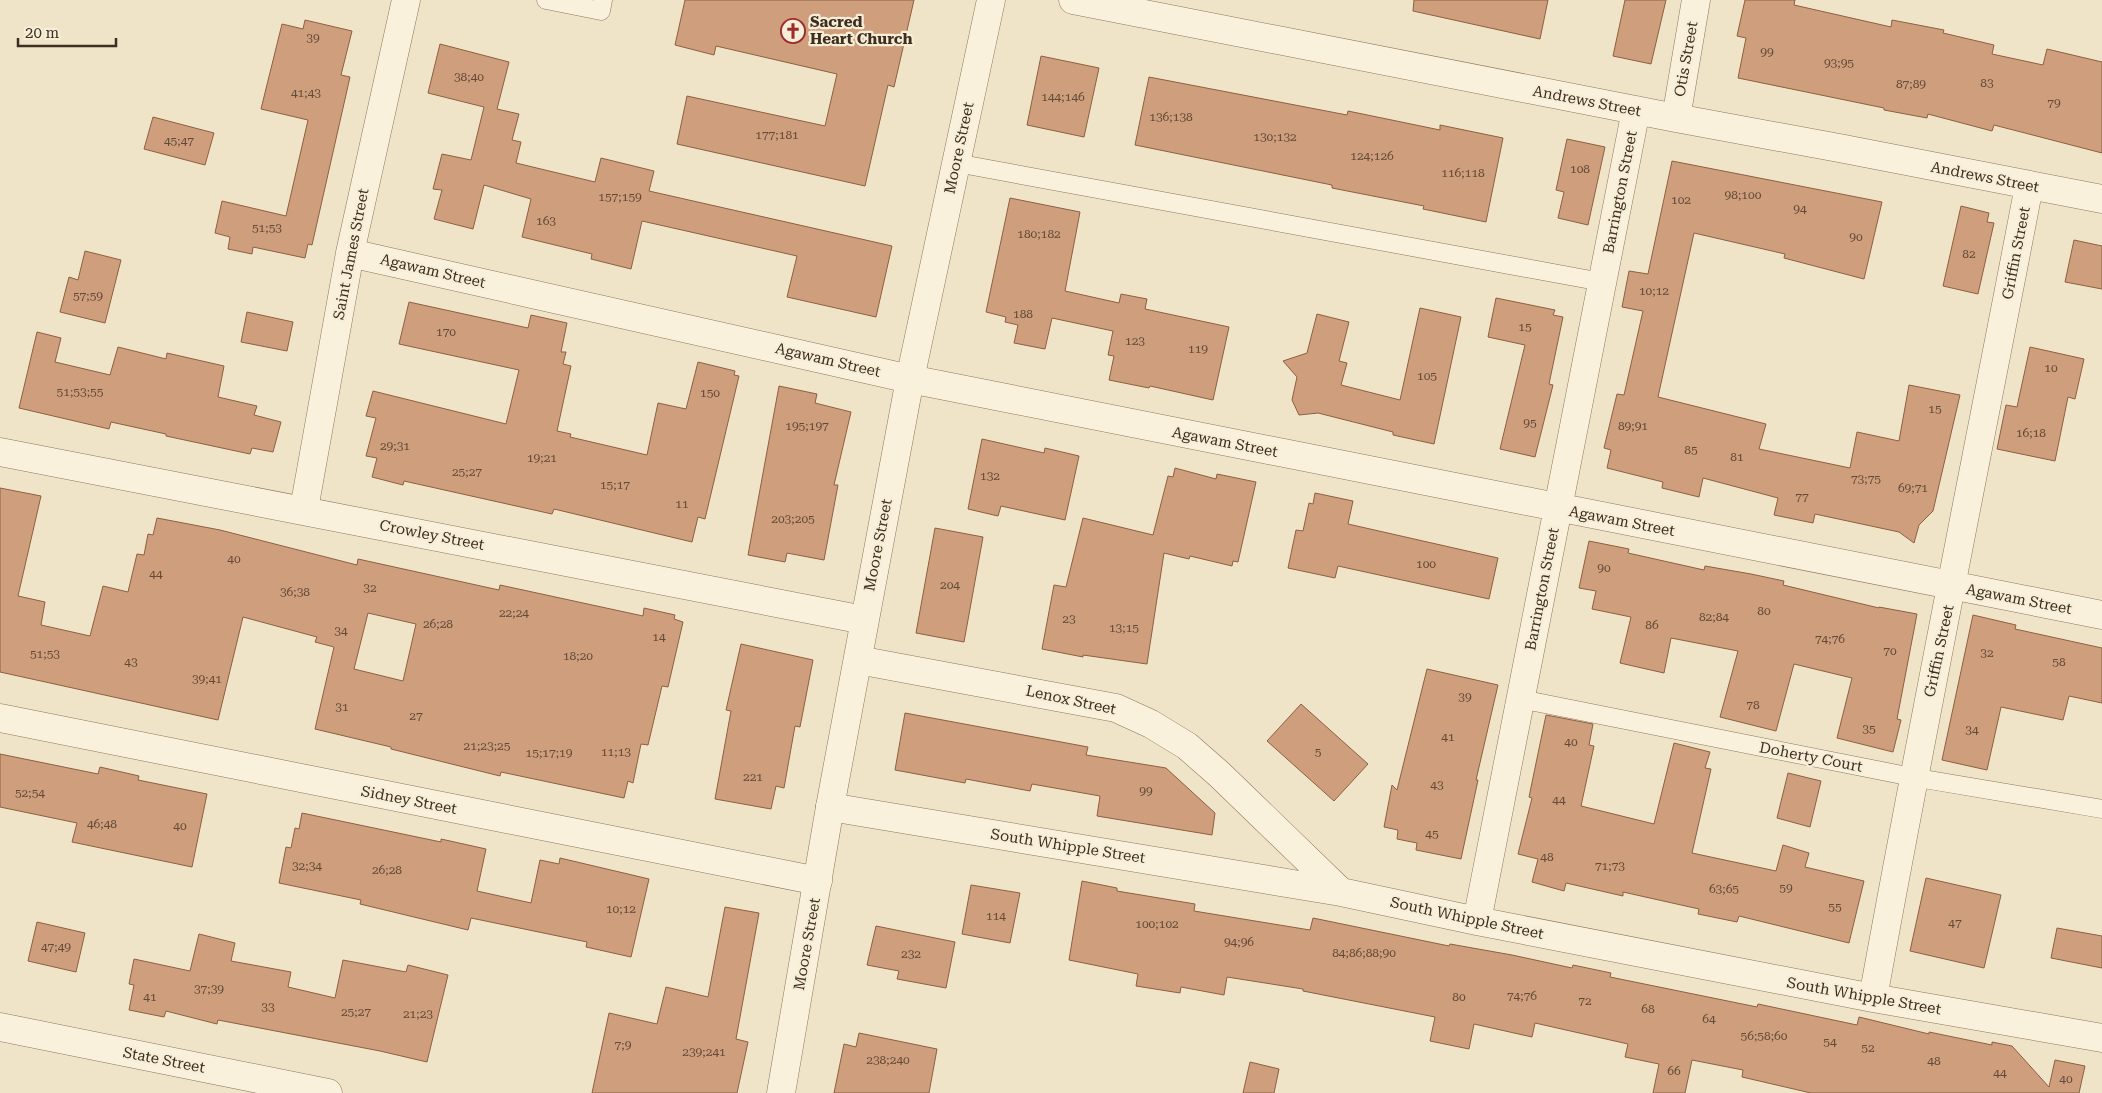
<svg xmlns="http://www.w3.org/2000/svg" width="2102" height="1093" viewBox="0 0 2102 1093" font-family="'Roboto Serif',serif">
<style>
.building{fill:#cf9f7d;stroke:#8d5f41;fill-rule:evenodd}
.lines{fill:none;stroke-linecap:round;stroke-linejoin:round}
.service-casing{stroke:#8d765c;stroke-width:19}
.minor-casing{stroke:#8d765c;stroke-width:29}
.tertiary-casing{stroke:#8d765c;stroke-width:29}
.service{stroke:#faf1dc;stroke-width:18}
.minor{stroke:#faf1dc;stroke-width:28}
.tertiary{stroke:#faf1dc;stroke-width:28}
.labels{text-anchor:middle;stroke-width:4.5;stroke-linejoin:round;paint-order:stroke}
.number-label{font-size:12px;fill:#624a37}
.poi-label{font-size:15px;font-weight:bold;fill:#3d2e20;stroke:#f7eed8;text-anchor:start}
.street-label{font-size:15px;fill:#3d2e20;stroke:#f7eed8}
</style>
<rect width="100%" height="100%" fill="#f0e4c8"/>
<path class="building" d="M685 0H914L894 87 888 85 865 186 677 144 687 96 825 126 837 74 716 46 714 55 675 45Z
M1414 0H1548L1540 39 1413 11Z
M1625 0H1666L1651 64 1613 56Z
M1745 0H1795L1794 5 1891 27 1892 20 1944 30 1943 33 1994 45 1992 54 2043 65 2047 49 2102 62V153L1994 125 1992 131 1928 114 1927 118 1884 110V108L1738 78 1746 38 1737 36Z
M305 20 352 31 341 75 350 77 312 245 308 244 305 258 253 247 252 254 228 249 230 237 215 233 222 201 286 216 308 120 261 109 282 24 303 29Z
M440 44 509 62 497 109 519 114 512 140 521 142 516 163 595 182 601 158 654 171 649 191 892 246 876 317 787 297 797 256 642 221 631 269 591 259 592 254 522 237 531 199 484 185 473 229 434 219 442 190 433 189 442 154 471 160 484 107 428 93Z
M1041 56 1099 68 1084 137 1027 125Z
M1149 77 1347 115 1348 111 1440 130V125L1503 138 1486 222 1423 209 1424 206 1332 188V185L1135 145Z
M153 117 214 133 205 165 144 149Z
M1567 139 1605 147 1588 225 1558 218 1564 192 1556 190Z
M1672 161 1882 202 1864 279 1784 258 1785 254 1694 233 1658 397 1766 424 1759 449 1850 468 1857 432 1899 441 1909 385 1960 395 1933 511 1919 525 1914 543 1899 532 1815 514 1813 523 1774 515 1778 498 1703 478 1699 497 1662 488 1663 482 1607 468 1611 450 1604 448 1617 394 1624 395 1643 311 1622 307 1629 271 1648 274Z
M1010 198 1080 212 1065 291 1119 303 1121 294 1147 299 1145 309 1229 327 1213 400 1150 386 1149 388 1109 380 1114 356 1108 355 1113 331 1052 318 1045 349 1014 343 1018 325 1005 322 1006 317 986 312Z
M1961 206 1989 213 1987 222 1994 223 1978 294 1943 286Z
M2074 240 2102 246V289L2065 282Z
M85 251 121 260 105 323 60 312 69 277 78 280Z
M1496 298 1555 310 1553 315 1563 317 1549 384 1553 385 1535 457 1500 449 1525 345 1488 337Z
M409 302 528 328 531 315 567 323 561 352H566L563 364 571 366 557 431 571 434 570 437 647 455 658 403 686 409 698 362 735 371 734 375 739 376 705 519 698 517 692 542 554 509 552 514 404 481 403 485 372 477 377 458 366 456 376 418 366 416 373 391 506 424 519 370 399 344Z
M1420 308 1461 317 1434 444 1393 435V432L1318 413 1299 415 1292 400 1297 377 1283 361 1307 353 1317 314 1349 322 1339 361 1347 363 1341 385 1400 400Z
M247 312 293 322 287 351 241 342Z
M37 332 61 338 55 362 110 375 118 347 166 359 167 353 224 366 218 397 257 406 254 415 281 422 273 452 252 448 250 454 166 436V434L111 422 109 429 19 408Z
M2030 347 2084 359 2075 399 2068 397 2055 461 1997 449 2006 405 2017 407Z
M779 386 817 394 815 403 851 412 834 485H838L824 560 787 553 785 562 748 555Z
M982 439 1044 453 1045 448 1079 456 1065 520 1001 506 998 516 968 509Z
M1175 468 1216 479 1217 474 1256 482 1238 562 1233 561 1232 566 1190 556 1189 559 1164 553 1147 664 1083 655V657L1042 649 1054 585 1066 587 1083 518 1153 535 1168 476 1173 477Z
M0 488 41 496 18 596 45 602 41 625 90 636 103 586 128 592 137 554 144 555 148 534 153 535 157 518 220 530 357 565 358 559 499 590 500 585 643 616 644 608 675 615 674 619 683 622 668 687 662 686 648 745 641 744 633 783 628 781 624 798 501 772 500 776 391 749V747L315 729 334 647 315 642 317 637 243 617 218 720 0 672ZM368 613 416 624 403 681 354 669Z
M1315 493 1353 501 1348 524 1498 558 1489 599 1338 566 1335 578 1288 568 1296 530 1303 531 1309 503 1313 504Z
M935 528 983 537 964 642 916 633Z
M1589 541 1629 549 1628 553 1704 570 1705 566 1751 574 1784 581 1783 585 1879 608V607L1917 614 1897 719 1901 720 1893 752 1837 738 1852 678 1794 664 1776 731 1720 717 1738 651 1671 638 1664 673 1620 663 1631 617 1592 609 1596 591 1579 588Z
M1973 615 2016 625 2015 629 2102 648V703L2069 696 2063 720 2001 707 1987 770 1942 760Z
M741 644 813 660 800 727 795 726 784 788 776 786 771 809 715 799 731 711 726 710Z
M1427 669 1498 685 1476 780H1478L1461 859 1416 850 1417 843 1397 839 1398 830 1384 827 1392 785 1397 790Z
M1301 704 1368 764 1334 801 1267 741Z
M905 713 1088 747 1086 755 1166 768 1215 813 1212 835 1097 816 1100 796 1032 784 1030 791 966 779 965 783 895 770Z
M1546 715 1593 724 1589 745 1594 746 1581 806 1654 824 1674 743 1710 752 1705 768 1711 769 1692 853 1776 871 1783 845 1809 853 1805 867 1864 881 1849 943 1739 916 1737 922 1698 914 1699 909 1623 892V896L1566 883 1564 891 1532 882 1538 859 1518 854 1532 798 1529 797Z
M0 754 98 774 100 767 139 776 138 780 207 794 192 867 72 842 77 823 0 807Z
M1788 773 1821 781 1810 827 1777 818Z
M302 813 441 842V839L486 849 477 891 531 903 540 860 559 864 560 858 649 879 631 957 586 947 587 942 471 918 468 930 360 904 361 900 279 883 286 847 291 848 295 828 299 829Z
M1926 878 2001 895 1984 968 1910 951Z
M1082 881 1117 888V891L1195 904 1194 911 1310 930 1313 918 1449 946 1450 944 1512 955 1572 968 1573 965 1611 973 1610 977 1757 1007 1758 1004 1857 1025 1859 1017 1929 1034V1032L1992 1045V1042L2012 1046 2049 1087 2055 1060 2085 1066 2079 1093H1811L1742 1077 1743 1070 1692 1060 1685 1093H1653L1659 1064 1625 1057 1628 1044 1535 1023 1532 1037 1474 1024 1469 1049 1430 1041 1435 1017 1303 991V989L1227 977 1224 995 1181 987 1180 993 1136 986 1138 974 1069 960Z
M971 885 1020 893 1010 943 962 934Z
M725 907 759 913 736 1039 748 1042 737 1093H592L609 1013 657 1024 666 987 708 997Z
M37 922 85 933 76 972 28 961Z
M876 926 955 942 946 988 897 979 899 971 867 965Z
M2057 928 2102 936V968L2051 958Z
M199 934 235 943 231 961 291 972 288 987 335 998 343 960 406 972 408 965 448 975 427 1062 380 1051 218 1020 217 1024 166 1011 164 1017 129 1010 134 985 129 984 134 959 190 971Z
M859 1033 937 1049 929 1093H834L844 1044 856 1047Z
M1250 1062 1279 1069 1274 1093H1243Z"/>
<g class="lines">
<defs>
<path id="service" d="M546 0 601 11 603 0
M956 163 1602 282
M1520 699 1912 777 2102 809"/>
<path id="minor" d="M1073 0 1676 118 1839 148 2102 199
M1676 118 1696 0
M350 253 910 379 2102 615
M0 452 864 620
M304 509 350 253 406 0
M858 660 1116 708 1151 724 1187 746 1219 774 1341 892
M0 718 818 881
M830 807 1341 892 1477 921 1873 998 2102 1038
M1477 921 1636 110
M1873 998C1922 727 1977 457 2029 186
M0 1027 328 1093"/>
<path id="tertiary" d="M781 1093 830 807 910 379 991 0"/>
</defs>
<use href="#service" class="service-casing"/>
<use href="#minor" class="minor-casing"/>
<use href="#tertiary" class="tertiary-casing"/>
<use href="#service" class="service"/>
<use href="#minor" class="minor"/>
<use href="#tertiary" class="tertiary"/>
</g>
<defs>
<symbol id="church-ring" viewBox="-11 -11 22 22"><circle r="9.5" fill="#f7eed8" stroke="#9e2a2b" stroke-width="1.5"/><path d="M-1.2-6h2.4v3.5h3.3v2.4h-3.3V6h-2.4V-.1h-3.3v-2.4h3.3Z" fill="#9e2a2b"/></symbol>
</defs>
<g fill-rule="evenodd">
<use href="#church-ring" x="779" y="17" width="28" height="28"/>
</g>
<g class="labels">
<g class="number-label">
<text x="313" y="42">39</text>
<text x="1767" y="56">99</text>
<text x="1839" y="67">93;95</text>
<text x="469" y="81">38;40</text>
<text x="1987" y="87">83</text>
<text x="1911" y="88">87;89</text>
<text x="306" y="97">41;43</text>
<text x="1063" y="101">144;146</text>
<text x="2054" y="107">79</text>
<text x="1171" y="121">136;138</text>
<text x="777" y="139">177;181</text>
<text x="1275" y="141">130;132</text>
<text x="179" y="145">45;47</text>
<text x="1372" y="160">124;126</text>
<text x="1580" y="173">108</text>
<text x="1463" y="177">116;118</text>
<text x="1743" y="199">98;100</text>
<text x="620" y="201">157;159</text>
<text x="1681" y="204">102</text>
<text x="1800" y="213">94</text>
<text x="546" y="225">163</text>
<text x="267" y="232">51;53</text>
<text x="1039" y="238">180;182</text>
<text x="1856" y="241">90</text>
<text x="1969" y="258">82</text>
<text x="1654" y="295">10;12</text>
<text x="88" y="300">57;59</text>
<text x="1023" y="318">188</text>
<text x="1525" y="331">15</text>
<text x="446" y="336">170</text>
<text x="1135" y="345">123</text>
<text x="1198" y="353">119</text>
<text x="2051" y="372">10</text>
<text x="1427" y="380">105</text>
<text x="80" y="396">51;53;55</text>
<text x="710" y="397">150</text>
<text x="1935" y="413">15</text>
<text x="1530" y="427">95</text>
<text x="807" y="430">195;197</text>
<text x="1633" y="430">89;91</text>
<text x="2031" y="437">16;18</text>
<text x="395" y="450">29;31</text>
<text x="1691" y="454">85</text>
<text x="1737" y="461">81</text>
<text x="542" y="462">19;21</text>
<text x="467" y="476">25;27</text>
<text x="990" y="480">132</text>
<text x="1866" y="483">73;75</text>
<text x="615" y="489">15;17</text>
<text x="1913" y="492">69;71</text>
<text x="1802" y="501">77</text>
<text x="682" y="508">11</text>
<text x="793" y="523">203;205</text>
<text x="234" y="563">40</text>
<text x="1426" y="568">100</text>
<text x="1604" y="572">90</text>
<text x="156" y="578">44</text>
<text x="950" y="589">204</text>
<text x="370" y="592">32</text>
<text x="295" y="596">36;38</text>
<text x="1764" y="615">80</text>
<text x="514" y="617">22;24</text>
<text x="1714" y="621">82;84</text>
<text x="1069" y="623">23</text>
<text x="438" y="628">26;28</text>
<text x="1652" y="629">86</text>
<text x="1124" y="632">13;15</text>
<text x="341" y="635">34</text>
<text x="659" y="641">14</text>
<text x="1830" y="643">74;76</text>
<text x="1890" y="655">70</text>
<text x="1987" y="657">32</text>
<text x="45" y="658">51;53</text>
<text x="578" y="660">18;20</text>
<text x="131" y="666">43</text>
<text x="2059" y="666">58</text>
<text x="207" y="683">39;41</text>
<text x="1465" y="701">39</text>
<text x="1753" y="709">78</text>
<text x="342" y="711">31</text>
<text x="416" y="720">27</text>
<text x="1869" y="733">35</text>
<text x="1972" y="734">34</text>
<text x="1448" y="741">41</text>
<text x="1571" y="746">40</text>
<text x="487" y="750">21;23;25</text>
<text x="616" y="756">11;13</text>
<text x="1318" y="756">5</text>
<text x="549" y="757">15;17;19</text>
<text x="753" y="781">221</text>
<text x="1437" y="789">43</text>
<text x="1146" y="795">99</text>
<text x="30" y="797">52;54</text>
<text x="1559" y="804">44</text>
<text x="102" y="828">46;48</text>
<text x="180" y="830">40</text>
<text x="1432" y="838">45</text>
<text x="1547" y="861">48</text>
<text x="307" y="870">32;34</text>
<text x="1610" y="870">71;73</text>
<text x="387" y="874">26;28</text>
<text x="1786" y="892">59</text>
<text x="1724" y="893">63;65</text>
<text x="1835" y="911">55</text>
<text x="621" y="913">10;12</text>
<text x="996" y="920">114</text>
<text x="1955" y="927">47</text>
<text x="1157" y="928">100;102</text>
<text x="1239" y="946">94;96</text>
<text x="56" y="951">47;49</text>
<text x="1364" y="957">84;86;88;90</text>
<text x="911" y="958">232</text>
<text x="209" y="993">37;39</text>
<text x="1522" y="1000">74;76</text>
<text x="150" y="1001">41</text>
<text x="1459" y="1001">80</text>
<text x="1585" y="1005">72</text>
<text x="268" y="1011">33</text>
<text x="1648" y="1013">68</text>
<text x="356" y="1016">25;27</text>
<text x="418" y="1018">21;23</text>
<text x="1709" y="1023">64</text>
<text x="1764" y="1040">56;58;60</text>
<text x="1830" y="1046">54</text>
<text x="623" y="1049">7;9</text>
<text x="1868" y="1052">52</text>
<text x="704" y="1056">239;241</text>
<text x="888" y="1064">238;240</text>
<text x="1934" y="1065">48</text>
<text x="1674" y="1075">66</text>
<text x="2000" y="1077">44</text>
<text x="2066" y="1083">40</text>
</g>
<g class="poi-label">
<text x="810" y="27">Sacred<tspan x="810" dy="17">Heart Church</tspan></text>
</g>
<g class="street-label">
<text transform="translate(1686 59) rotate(-80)" y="5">Otis Street</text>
<text transform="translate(1587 101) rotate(11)" y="5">Andrews Street</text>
<text transform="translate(959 148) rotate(-78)" y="5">Moore Street</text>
<text transform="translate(1985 177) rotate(11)" y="5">Andrews Street</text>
<text transform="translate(1620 192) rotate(-79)" y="5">Barrington Street</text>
<text transform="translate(2016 253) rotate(-79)" y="5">Griffin Street</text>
<text transform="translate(351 254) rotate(-79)" y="5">Saint James Street</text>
<text transform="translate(433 271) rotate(13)" y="5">Agawam Street</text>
<text transform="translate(828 360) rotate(13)" y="5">Agawam Street</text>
<text transform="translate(1225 442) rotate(11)" y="5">Agawam Street</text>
<text transform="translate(1622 521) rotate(11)" y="5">Agawam Street</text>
<text transform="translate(432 535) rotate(11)" y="5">Crowley Street</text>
<text transform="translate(878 545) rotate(-79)" y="5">Moore Street</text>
<text transform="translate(1542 589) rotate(-79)" y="5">Barrington Street</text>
<text transform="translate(2019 599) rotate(11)" y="5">Agawam Street</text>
<text transform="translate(1939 651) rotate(-78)" y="5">Griffin Street</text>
<text transform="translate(1071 700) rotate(12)" y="5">Lenox Street</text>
<text transform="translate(1811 757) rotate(11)" y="5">Doherty Court</text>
<text transform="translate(409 800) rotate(11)" y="5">Sidney Street</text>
<text transform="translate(1068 846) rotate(9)" y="5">South Whipple Street</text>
<text transform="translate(1467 918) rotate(12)" y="5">South Whipple Street</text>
<text transform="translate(807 944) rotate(-80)" y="5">Moore Street</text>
<text transform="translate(1864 996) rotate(10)" y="5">South Whipple Street</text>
<text transform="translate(164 1060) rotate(11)" y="5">State Street</text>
</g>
</g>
<path d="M18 38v8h98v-8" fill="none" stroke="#3d2e20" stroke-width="2.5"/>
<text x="25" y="38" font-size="15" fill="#3d2e20" stroke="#f7eed8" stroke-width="4" paint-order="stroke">20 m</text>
</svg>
